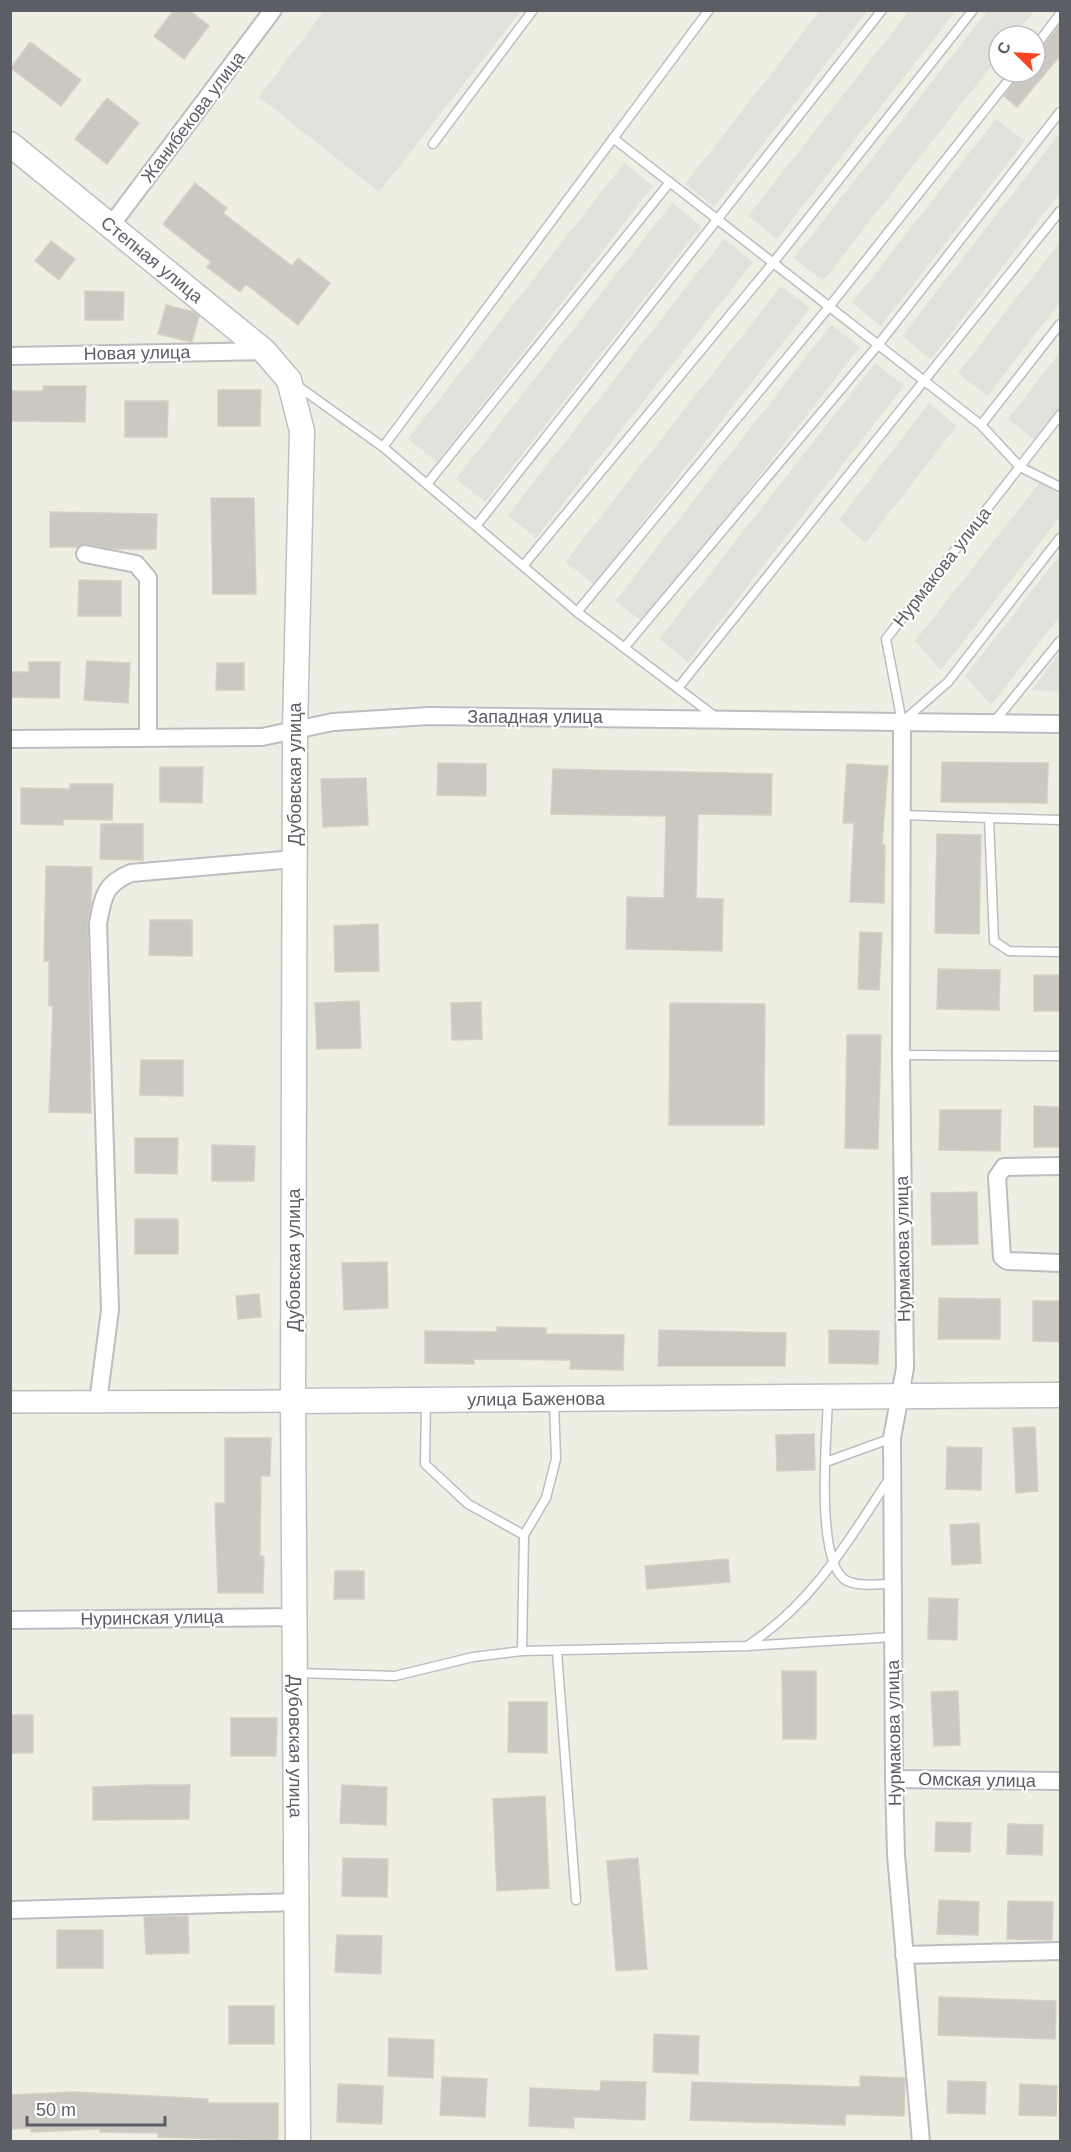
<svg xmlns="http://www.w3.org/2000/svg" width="1071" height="2152" viewBox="0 0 1071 2152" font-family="Helvetica,sans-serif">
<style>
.industrial{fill:#e3e1db}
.building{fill:#cac8c0;stroke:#d5d0c1;stroke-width:1.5}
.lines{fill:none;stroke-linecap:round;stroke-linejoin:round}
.service-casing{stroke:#bbbdc3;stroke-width:11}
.minor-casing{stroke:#bbbdc3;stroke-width:20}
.tertiary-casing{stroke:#bbbdc3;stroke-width:24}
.secondary-casing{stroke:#bcbfc6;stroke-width:27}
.service{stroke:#fff;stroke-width:8}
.minor{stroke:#fff;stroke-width:16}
.tertiary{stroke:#fff;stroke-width:21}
.secondary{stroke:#fff;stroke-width:24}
.labels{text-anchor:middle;stroke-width:4.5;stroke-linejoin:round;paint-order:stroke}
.street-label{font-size:18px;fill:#5b5f65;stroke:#fff}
</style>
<rect width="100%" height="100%" fill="#efeee3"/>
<path class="industrial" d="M988 10 1034 11 1014 36H999V56L823 281 794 258Z
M324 11V10L521 11 379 192 259 97Z
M820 11H867L714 207 685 184Z
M954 11 955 12 777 239 748 216 909 11Z
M996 119 1025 141 881 326 852 303Z
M1060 133V193L931 359 902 336Z
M624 163 653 186 437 462 408 439Z
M672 203 701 226 485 502 456 479Z
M724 239 753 262 536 538 508 515Z
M1060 242V302L987 396 958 373Z
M781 286 810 308 594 584 565 562Z
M831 325 860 347 644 623 615 601Z
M1060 352V412L1037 442 1008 419Z
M875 363 904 386 688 662 659 639Z
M929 403 957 426 866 543 839 520Z
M1041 481 1060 496V517L941 670 915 641Z
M1060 555V616L991 705 965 676Z
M1060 652V691L1032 690Z"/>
<path class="building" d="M174 10H189L209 26 184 59 154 36Z
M1060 24V56L1017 107 1004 96 1021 72H1035V53L1040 51Z
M30 42 81 80 61 106 11 68Z
M107 98 139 123 107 164 75 139Z
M195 183 227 208 223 213 292 266 298 258 330 283 298 325 246 284 240 292 207 267 211 262 163 224Z
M51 241 75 259 59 280 35 261Z
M85 291 124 292 123 320H85Z
M166 305 194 312 199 316 192 342 158 334Z
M43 386H86L85 422 10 421V391H43Z
M218 390H261L260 426H218Z
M125 401H168L167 437H125Z
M211 498H254L256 594H213Z
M50 512 157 514 156 549H114L86 544 77 547H50Z
M79 580 121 581V616H78Z
M87 661 130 663 128 703 84 700Z
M29 662H60L59 698 10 697V672H29Z
M217 663H244V690H216Z
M942 762 1048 763 1047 803 941 802Z
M438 763 486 764V796L437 795Z
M847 764 888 766 882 845H885L884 903 850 902 854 823H843Z
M160 767H203L202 803 160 802Z
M553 769 772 774 771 815 698 814 696 898 723 899 722 951 626 949 627 897 664 898 666 816 551 814Z
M366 778 368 825 323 827 321 779Z
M70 784H113L112 820 63 819V825L21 824V788L70 789Z
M101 824H143V860L100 859Z
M937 834 981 835 979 934 935 933Z
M46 866 92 867 91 904 88 924 91 1113 49 1112 53 1006H49V961H44Z
M150 920H192V956L149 955Z
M378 924 379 971 335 972 334 926Z
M860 932 882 933 879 990 858 989Z
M938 969 1000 970 999 1010 937 1009Z
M1034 975H1060V1011H1034Z
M359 1001 361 1048 317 1049 315 1003Z
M481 1002 482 1039 452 1040 451 1003Z
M670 1003 765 1004 764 1125H669Z
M847 1035H881L878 1149 845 1148Z
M141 1060H183V1096L140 1095Z
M1034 1106 1060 1107V1147H1034Z
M940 1110H1001L1000 1151 939 1150Z
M135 1138H178L177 1174 135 1173Z
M212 1145 255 1146 254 1181H212Z
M977 1192 978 1244 932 1245 931 1193Z
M135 1219H178V1254H135Z
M387 1262 388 1308 344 1310 342 1263Z
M259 1294 261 1317 238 1319 236 1296Z
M939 1298 1000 1299V1339H938Z
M1033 1301H1060V1342L1033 1341Z
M497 1327 546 1328V1334L624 1335 623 1370 570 1369 571 1360 474 1359V1364L425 1363V1331L497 1332Z
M659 1330 786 1333 785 1366H658Z
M829 1330 879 1331 878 1364 829 1363Z
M1035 1427 1038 1491 1016 1493 1013 1428Z
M814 1434 815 1470 777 1471 776 1435Z
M225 1438H271L270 1476H261L260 1556H264L263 1593H218L215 1503H225Z
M947 1447 982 1448 981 1490 946 1489Z
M979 1523 981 1563 952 1565 950 1525Z
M728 1559 730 1582 647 1589 645 1566Z
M335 1571H364V1599H334Z
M929 1598 958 1599 957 1640 928 1639Z
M782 1671H816V1739H783Z
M958 1691 960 1745 934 1746 931 1692Z
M509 1702H547V1753L508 1752Z
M10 1715H33V1753H10Z
M231 1718H277L276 1756H231Z
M150 1785H190L189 1819 93 1820V1787Z
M342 1785 387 1787 386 1825 340 1823Z
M545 1796 549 1888 497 1891 493 1799Z
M936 1822 971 1823 970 1852 935 1851Z
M1008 1824 1043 1825 1042 1855 1007 1854Z
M343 1858 388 1859 387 1897 342 1896Z
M638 1858 647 1969 616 1971 607 1861Z
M939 1900 979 1902 978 1935 937 1934Z
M1008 1901 1053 1902 1052 1940 1007 1939Z
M188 1916 189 1953 146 1954 144 1917Z
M57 1930H103V1968H57Z
M337 1935 382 1936 381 1974 335 1972Z
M939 1997 1056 2001 1055 2039 938 2035Z
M229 2006H274V2044H229Z
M654 2034 699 2036 698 2074 653 2072Z
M389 2038 434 2040 433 2078 388 2076Z
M860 2076 905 2078 904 2116 846 2114 845 2125 690 2120 692 2082 860 2087Z
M442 2077 487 2079 485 2117 440 2115Z
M601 2081 646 2082 645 2120 574 2117V2128L529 2126 530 2088 600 2091Z
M948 2081 986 2082 985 2114 947 2113Z
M338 2084 383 2086 382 2124 337 2122Z
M1020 2084 1057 2086 1056 2116 1019 2115Z
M74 2092 208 2099V2103H278V2141L158 2137V2133L100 2132V2129L31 2132V2128L10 2129V2095Z"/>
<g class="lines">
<defs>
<path id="service" d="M1035 47 1060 14
M613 138 981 425 1020 467 1060 487
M433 144 533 10
M295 384 383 447 577 612 717 718
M1060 415 886 639 902 722 948 682 1060 538
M981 425 1060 324
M383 447 709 10
M427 484 670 182
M476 526 882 10
M523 566 773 263 973 10
M577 612 829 307 1015 72
M624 648 878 345 1060 112
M678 688 1060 211
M994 722 1060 641
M903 815 989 818 994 941 1009 951 1060 952
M989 818 1060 820
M901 1055 1060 1056
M828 1399C827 1433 814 1564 847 1581 861 1587 879 1584 893 1584
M426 1400 425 1464 468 1504 524 1535 522 1651
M826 1462 892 1438
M524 1535 546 1498 556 1459 554 1402
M747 1646C814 1602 846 1544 889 1479
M557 1652 576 1900
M298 1673 395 1676 473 1657 522 1651 747 1646 893 1637"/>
<path id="minor" d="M112 224 273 10
M10 356 264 351
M85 554 136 564 148 578V737
M902 722 901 1055 905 1368 892 1438 894 1779 896 1855 921 2142
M10 739 262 737 333 722 429 716 1060 724
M1060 1166 1004 1167 997 1177 1002 1257 1007 1261 1060 1263
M98 1402 110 1310 98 924C103 897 104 884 131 873L294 859
M10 1620 294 1617
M894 1779 1060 1781
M10 1910 296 1902
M904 1955 1060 1951"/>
<path id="tertiary" d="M10 1402 293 1401"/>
<g id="secondary">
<path id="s1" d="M10 144 264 351 289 380 302 431 295 729 293 1401 298 2142"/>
<path id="s2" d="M293 1401 1060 1395"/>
</g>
</defs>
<use href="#service" class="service-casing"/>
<use href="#minor" class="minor-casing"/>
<use href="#tertiary" class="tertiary-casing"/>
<use href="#secondary" class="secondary-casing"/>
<use href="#service" class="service"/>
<use href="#minor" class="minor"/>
<use href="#tertiary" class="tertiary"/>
<use href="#secondary" class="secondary"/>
</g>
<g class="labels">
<g class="street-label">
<text transform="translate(193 117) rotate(-53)" y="6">Жанибекова улица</text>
<text dy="6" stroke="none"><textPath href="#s1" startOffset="183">Степная улица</textPath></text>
<text transform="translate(137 353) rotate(-1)" y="6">Новая улица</text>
<text transform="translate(942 567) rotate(-52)" y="6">Нурмакова улица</text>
<text x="535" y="723">Западная улица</text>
<text transform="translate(295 774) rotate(-90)" y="6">Дубовская улица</text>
<text transform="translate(903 1249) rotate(-91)" y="6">Нурмакова улица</text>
<text transform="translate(294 1260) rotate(-90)" y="6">Дубовская улица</text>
<text dy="6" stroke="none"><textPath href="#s2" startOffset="243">улица Баженова</textPath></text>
<text transform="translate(152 1618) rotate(-1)" y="6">Нуринская улица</text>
<text transform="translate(894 1733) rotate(-91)" y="6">Нурмакова улица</text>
<text dy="6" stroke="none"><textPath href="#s1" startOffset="1734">Дубовская улица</textPath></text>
<text transform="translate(977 1780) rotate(1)" y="6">Омская улица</text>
</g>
</g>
<rect width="1071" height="2152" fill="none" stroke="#5b5f65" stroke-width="24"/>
<g transform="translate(1017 54) rotate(294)"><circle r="28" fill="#ffffff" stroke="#bdbfc1" stroke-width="1.5"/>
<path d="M0-4.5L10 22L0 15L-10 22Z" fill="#f84620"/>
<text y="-9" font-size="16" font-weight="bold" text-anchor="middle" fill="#5b5f65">С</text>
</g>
<path d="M27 2116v9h138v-9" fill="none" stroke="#5b5f65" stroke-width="3"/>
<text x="36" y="2116" font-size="18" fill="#5b5f65" stroke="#ffffff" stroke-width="4.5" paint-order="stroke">50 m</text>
</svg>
